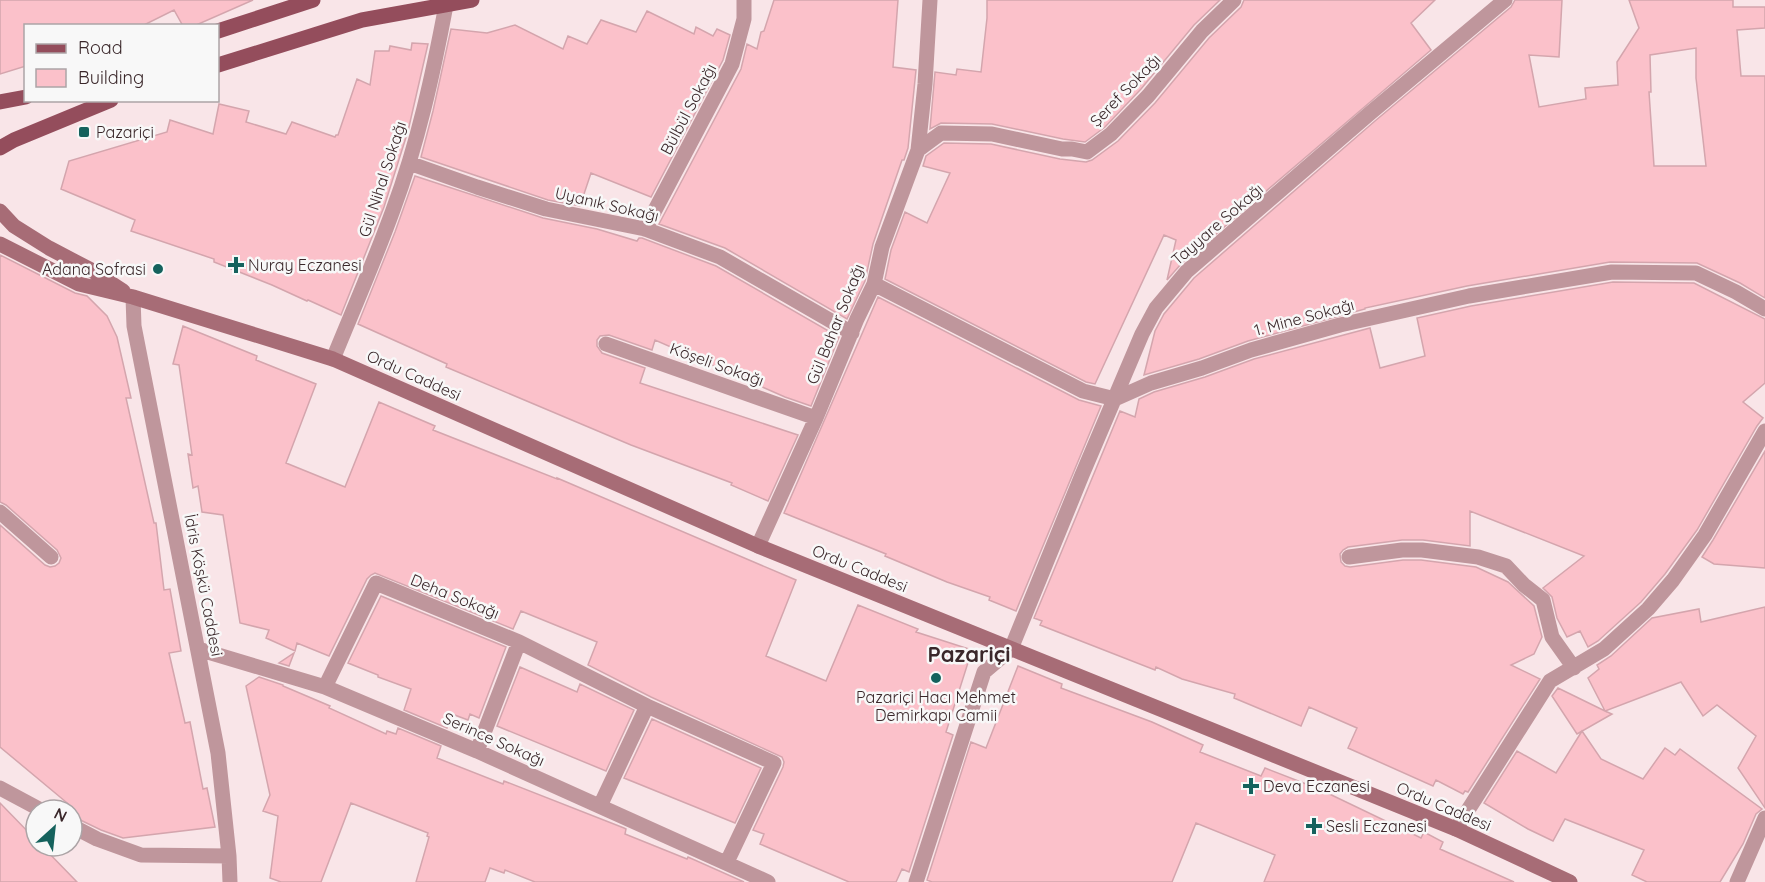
<svg xmlns="http://www.w3.org/2000/svg" width="1765" height="882" viewBox="0 0 1765 882" font-family="Quicksand,sans-serif">
<style>
.building{fill:#fbc1ca;stroke:#d4a5ad;stroke-width:1.5;fill-rule:evenodd}
.lines{fill:none;stroke-linecap:round;stroke-linejoin:round}
.street{stroke:#bf969c;stroke-width:15}
.secondary{stroke:#a76c76;stroke-width:15}
.primary{stroke:#944d5c;stroke-width:15}
.poi-dot{fill:#15625d;stroke:#f8f8f8;stroke-width:2}
.labels{text-anchor:middle;stroke-width:5;stroke-linejoin:round;paint-order:stroke}
.street-label{font-size:16px;fill:#3a272a;stroke:#f8f8f8}
.poi-label{font-size:16px;fill:#3a272a;stroke:#f8f8f8;text-anchor:start}
.district-label{font-size:22px;font-weight:bold;fill:#3a272a;stroke:#f8f8f8}
</style>
<rect width="100%" height="100%" fill="#f9e5e8"/>
<path class="building" d="M0 0H253L194 26H183L174 10 142 26H26V66L0 74Z
M774 0H898L893 67 916 70 908 148 904 160H902L873 244 865 281 847 319 725 248 659 224 741 69 747 44 757 49 761 32 764 31Z
M987 0H1220L1194 25 1141 89 1105 127 1085 142 1063 139 992 124 941 123 930 129 935 72 956 75 957 69 981 72 987 18Z
M1244 0H1435L1411 23 1431 50 1181 264 1167 280 1176 240 1164 235 1095 384 1086 382 885 279 891 250 905 212 927 223 950 173 923 166 926 156 944 143 991 144 1060 159 1086 162 1092 160 1118 141 1155 103 1209 38 1241 7Z
M1515 0H1562L1559 57 1529 55 1539 107 1586 99 1585 88 1618 85 1617 62 1639 28 1629 0H1733V7H1765V28L1737 30 1741 76H1765V298L1740 283 1697 263 1610 262 1467 286 1365 308V309L1248 341 1199 359 1144 375 1155 331 1164 314 1194 278 1375 121 1511 7ZM1696 48V78L1706 166H1654L1649 92H1651L1650 55Z
M647 11 694 34 696 27 713 36 717 29 730 35 723 60 651 197 591 173 580 206 548 200 421 157 433 111 451 29 487 33 515 25 563 49 568 36 587 44 601 20 636 32Z
M412 43 428 44 408 131 384 207 341 315 308 300 307 301 272 285 214 262V259L131 231 135 220 61 189 69 161 167 132 170 120 213 134 219 104 249 111 246 122 286 134 292 122 335 137 336 135H338L357 79 370 85 375 51H389L390 46 411 50Z
M415 176 543 218 597 229 637 241 639 238H642L716 266 839 337 811 406 785 397 655 340 652 350 609 335 600 336 597 340V346L602 353 645 368 640 383 798 435 768 501 731 485 732 483 631 445 446 367 447 364 358 324 395 232Z
M0 255 75 293 87 296 107 316 117 337 131 398H126L154 523H156L164 590 170 589 181 651 169 653 185 723 190 722 203 789 207 788 215 827 123 838 101 830 72 816V807L0 747V525L45 565 50 567 55 566 59 563 61 558 57 550 6 505 0 502Z
M1613 282 1694 283 1765 319V383L1743 402 1763 418 1757 426 1697 530 1665 574 1641 602 1598 641 1588 647 1580 631 1567 637 1557 618 1552 597 1543 588 1584 556 1470 511V546L1423 540H1402L1348 547 1343 550 1340 554 1341 562 1345 566 1350 567 1403 560H1421L1476 567 1508 582 1534 606 1542 637 1534 654 1511 665 1540 679 1468 792 1465 791 1463 794 1436 780 1433 786 1348 748 1357 728 1309 707 1301 726 1234 698 1235 694 1182 679 1156 667 1155 670 1040 625 1042 621 1034 618 1120 411 1135 417 1139 399 1154 392 1205 377 1254 359 1370 328 1380 368 1425 356 1417 318 1471 306Z
M878 297 1079 400 1101 406 1016 611 989 600 990 597 947 582 885 556 886 554 784 513Z
M183 326 257 356 256 360 316 384 286 463 345 487 379 402 435 426 433 430 557 479V478L796 580 766 656 826 681 858 605 918 629 916 632 972 650 946 732 953 735 909 872 902 869 896 882H849L760 844 764 834 753 830 783 767 784 762 782 757 651 697 588 665 597 642 521 611 513 629 375 573 371 575 367 579 329 656 297 643 295 651 266 638 269 630 240 623 223 515 202 512 198 486 193 488 188 454 192 455 179 365 173 364Z
M1765 451V568L1714 564 1702 557 1713 540Z
M381 596 506 647 479 718 470 714 468 720 452 714 447 728 404 710 411 689 378 677V675L348 663Z
M1765 607V808L1738 768 1756 736 1717 705 1703 716 1681 682 1605 711 1612 714 1577 734 1552 696 1558 688 1605 711 1588 678 1599 669 1597 665 1611 656 1652 618 1699 609 1701 622Z
M294 653 289 666 279 663Z
M1018 666 1062 684 1061 688 1152 722 1203 745 1200 752 1261 776 1265 768 1319 789 1421 838 1424 832 1443 842 1440 849 1514 882H1264L1275 855 1196 823 1172 882H932L927 880 971 742 986 748Z
M520 667 577 692 580 684 634 710 606 771 497 726Z
M259 677 283 685V686L330 706 329 708 386 734 387 731 396 734 398 728 441 746 437 758 503 784 504 781 624 828 626 829 625 834 687 859 688 857 744 882H535L505 870 504 873 490 868 485 882H416L429 837 427 836 428 833 351 803 321 882H281L270 878 278 816 263 811 270 795 246 686Z
M652 719 761 768 735 823 624 778Z
M1582 731 1601 759 1643 779 1665 748 1675 755 1680 749 1762 809 1756 814 1743 844 1720 882H1647L1632 875 1644 850 1565 819 1553 841 1528 829 1484 803 1517 751 1556 773Z
M0 803 36 840V846H42L77 882H0Z"/>
<g class="lines">
<path class="street" d="M918 150 941 133 992 134 1062 149H1072L1087 152 1111 134 1148 96 1202 31 1234 0
M409 163 477 187 546 209 645 229 720 257 852 333
M645 229 732 64 744 19V0
M874 284 1083 391 1115 399 1151 383 1202 368 1251 350 1340 325 1469 296 1612 272 1696 273 1736 292 1765 309
M133 297 134 326 218 753 229 856 230 882
M606 344 816 418
M333 359C353 310 375 260 393 210 418 143 433 74 446 5
M0 512 51 557
M758 546 816 418 857 319 874 284 882 247 918 150 925 84 930 0
M1349 557 1402 550H1422L1478 557 1506 566 1524 585 1543 600 1552 637 1574 668
M519 642 647 706 774 763 727 862
M198 649 325 687 477 751 768 882
M325 687 376 583 519 642 477 751
M0 788 41 810
M600 806 647 706
M72 826 97 839 141 855 229 856
M1456 829 1550 681 1604 649 1648 609 1673 580 1705 535 1765 431
M916 882 984 672 1011 649 1082 475 1142 334 1156 308 1187 271 1369 114 1505 0
M1737 882 1765 818"/>
<path class="secondary" d="M0 211 14 226 49 248 91 270 123 291
M0 244 79 284 133 297 333 359 758 546 1456 829 1570 882"/>
<path class="primary" d="M218 31 313 0
M218 65 362 20 472 0
M0 102 26 97
M0 148 14 140 111 100"/>
</g>
<g class="poi-dot">
<rect x="78" y="126" width="12" height="12" rx="3"/>
<path d="M233 256h6v6h6v6h-6v6h-6v-6h-6v-6h6z"/>
<circle cx="158" cy="269" r="6"/>
<circle cx="936" cy="678" r="6"/>
<path d="M1248 777h6v6h6v6h-6v6h-6v-6h-6v-6h6z"/>
<path d="M1311 817h6v6h6v6h-6v6h-6v-6h-6v-6h6z"/>
</g>
<g class="labels">
<g class="street-label">
<text transform="translate(1125 90) rotate(-46)" y="6">Şeref Sokağı</text>
<text transform="translate(688 109) rotate(-62)" y="6">Bülbül Sokağı</text>
<text transform="translate(382 179) rotate(-72)" y="6">Gül Nihal Sokağı</text>
<text transform="translate(607 204) rotate(13)" y="6">Uyanık Sokağı</text>
<text transform="translate(1217 224) rotate(-41)" y="6">Tayyare Sokağı</text>
<text transform="translate(1304 317) rotate(-15)" y="6">1. Mine Sokağı</text>
<text transform="translate(835 324) rotate(-68)" y="6">Gül Bahar Sokağı</text>
<text transform="translate(717 364) rotate(20)" y="6">Köşeli Sokağı</text>
<text transform="translate(414 375) rotate(24)" y="6">Ordu Caddesi</text>
<text transform="translate(860 568) rotate(22)" y="6">Ordu Caddesi</text>
<text transform="translate(204 585) rotate(79)" y="6">İdris Köşkü Caddesi</text>
<text transform="translate(455 596) rotate(22)" y="6">Deha Sokağı</text>
<text transform="translate(494 739) rotate(24)" y="6">Serince Sokağı</text>
<text transform="translate(1444 806) rotate(23)" y="6">Ordu Caddesi</text>
</g>
<g class="poi-label">
<text x="96" y="138">Pazariçi</text>
<text x="248" y="271">Nuray Eczanesi</text>
<text x="146" y="275" text-anchor="end">Adana Sofrasi</text>
<text x="936" y="703" text-anchor="middle">Pazariçi Hacı Mehmet<tspan x="936" dy="18">Demirkapı Camii</tspan></text>
<text x="1263" y="792">Deva Eczanesi</text>
<text x="1326" y="832">Sesli Eczanesi</text>
</g>
<g class="district-label">
<text x="969" y="662">Pazariçi</text>
</g>
</g>
<rect x="24" y="24" width="195" height="78" fill="#f8f8f8" stroke="#aca4a6" stroke-width="1.5"/>
<rect x="36" y="44" width="30" height="9" fill="#944d5c" stroke="#aca4a6" stroke-width="1.5"/>
<text x="78" y="54" font-size="18" fill="#3a272a">Road</text>
<rect x="36" y="69" width="30" height="18" fill="#fbc1ca" stroke="#aca4a6" stroke-width="1.5"/>
<text x="78" y="84" font-size="18" fill="#3a272a">Building</text>
<g transform="translate(54 828) rotate(27)"><circle r="28" fill="#f8f8f8" stroke="#aca4a6" stroke-width="1.5"/>
<path d="M0-4.5L10 22L0 15L-10 22Z" fill="#15625d"/>
<text y="-9" font-size="16" font-weight="bold" text-anchor="middle" fill="#3a272a">N</text>
</g>
</svg>
